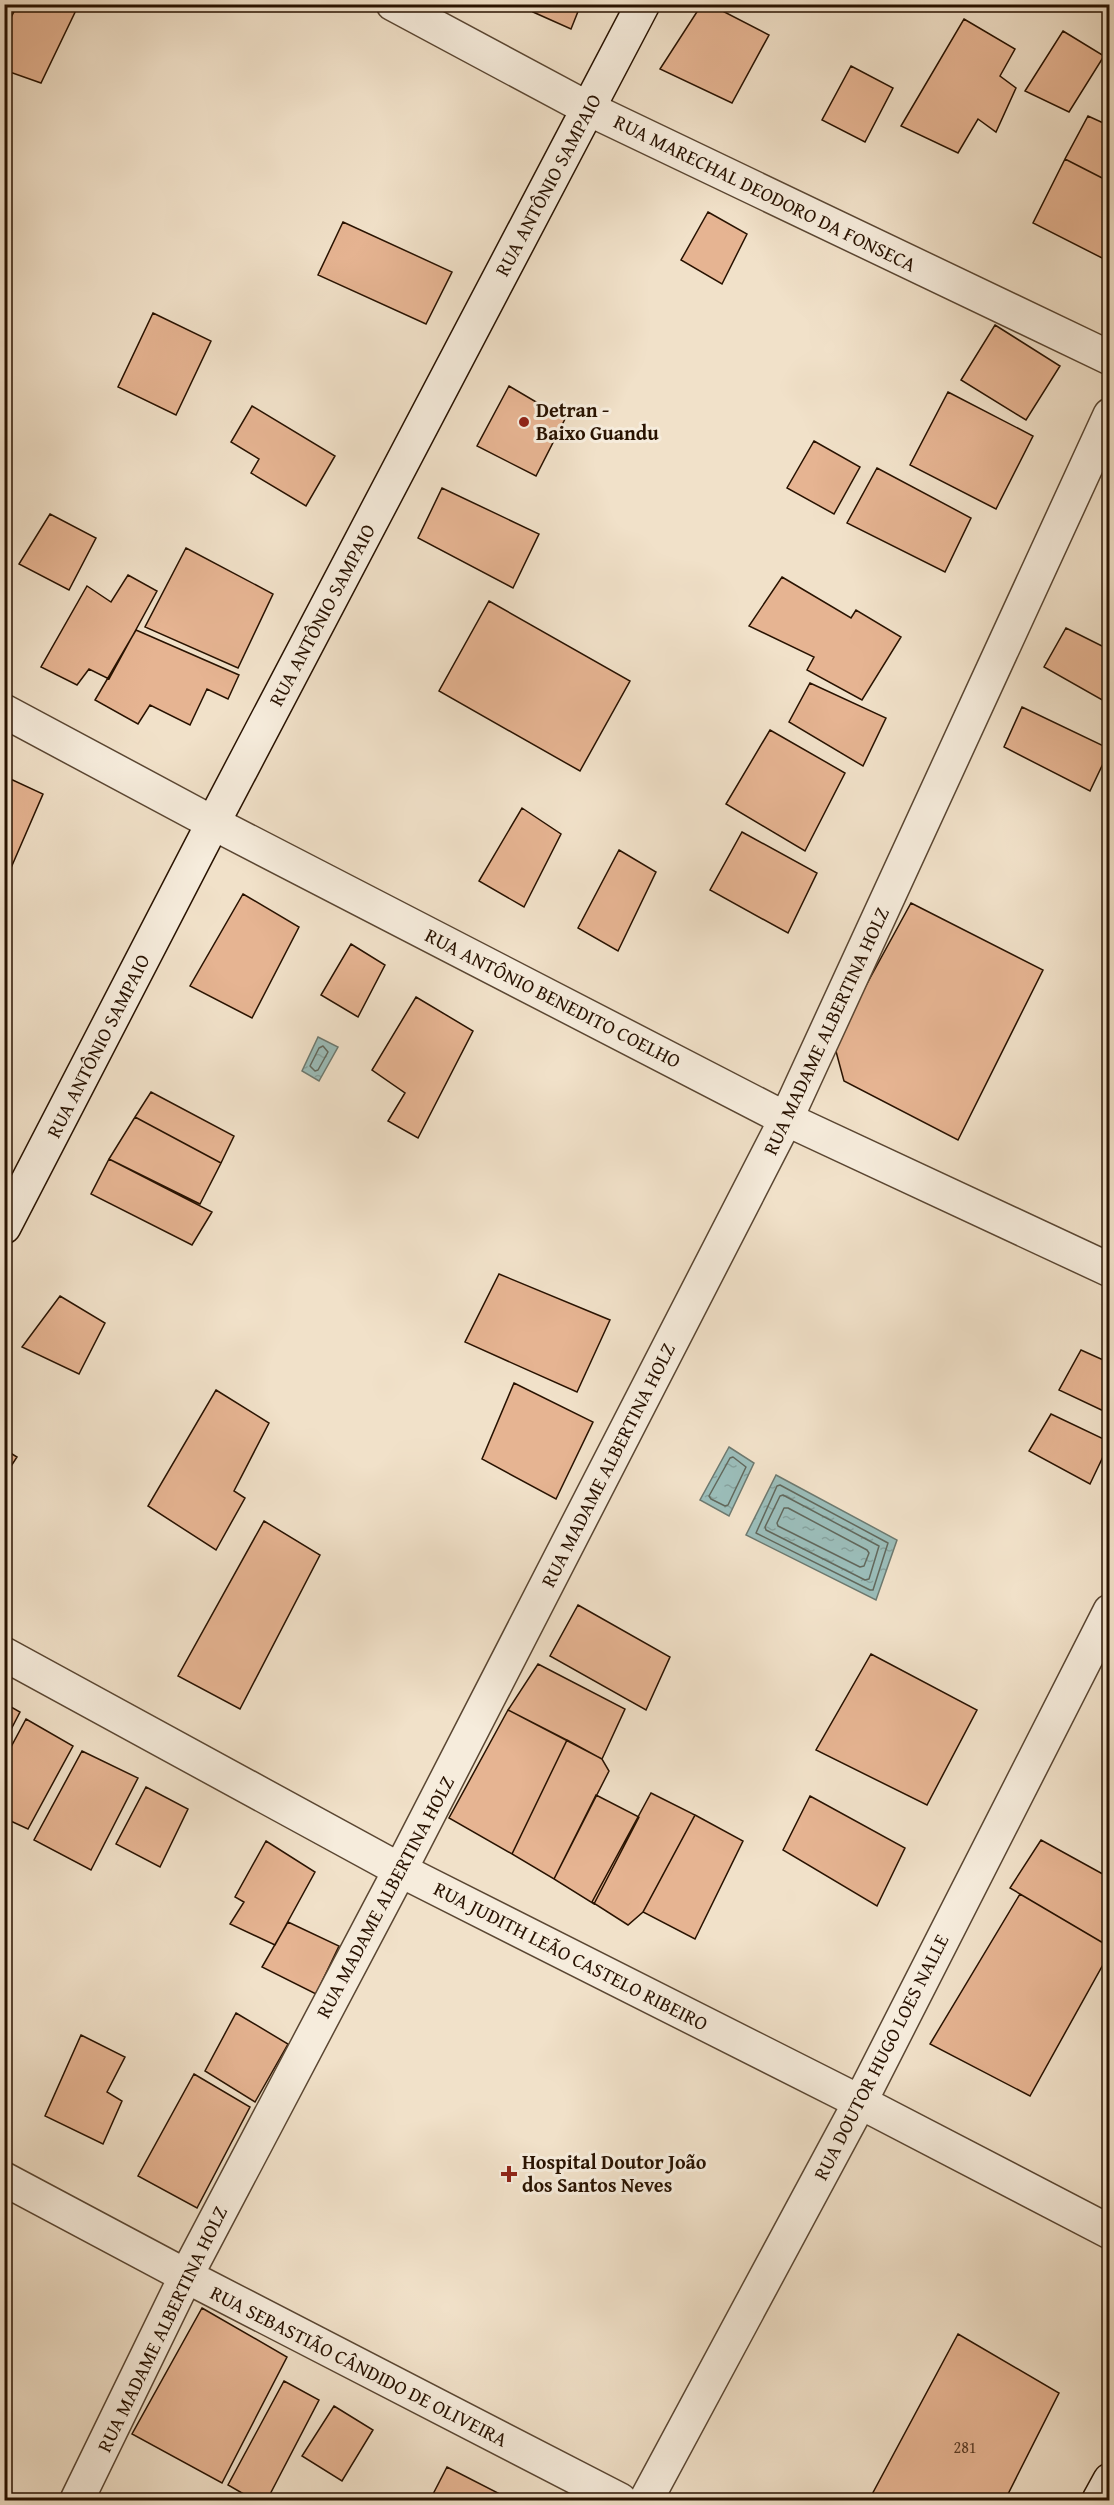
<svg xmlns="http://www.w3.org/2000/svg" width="1114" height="2505" viewBox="0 0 1114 2505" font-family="'Gentium Book Plus',serif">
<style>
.water{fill:url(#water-ripples);stroke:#6d796f;stroke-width:1.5}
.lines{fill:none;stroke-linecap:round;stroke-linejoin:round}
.shore{stroke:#62685c;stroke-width:1.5}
.building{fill:#e6b492;stroke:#281200;stroke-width:1.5}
.street-casing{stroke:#5a4632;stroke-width:36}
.secondary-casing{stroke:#281200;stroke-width:36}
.street{stroke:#f6ecdc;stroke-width:33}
.secondary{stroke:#f6ecdc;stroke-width:33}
.poi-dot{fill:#8f2418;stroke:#f6ecdc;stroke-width:2}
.labels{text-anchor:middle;stroke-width:6;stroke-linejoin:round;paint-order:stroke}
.number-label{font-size:16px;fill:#583a24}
.street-label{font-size:20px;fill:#281200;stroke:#f6ecdc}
.poi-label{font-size:20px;font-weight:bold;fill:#281200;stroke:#f6ecdc;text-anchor:start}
</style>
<defs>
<pattern id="water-ripples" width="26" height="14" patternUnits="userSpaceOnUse" patternTransform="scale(1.5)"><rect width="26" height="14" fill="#9bbdb9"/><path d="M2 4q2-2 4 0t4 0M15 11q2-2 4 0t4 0" fill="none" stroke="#86a19d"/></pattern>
</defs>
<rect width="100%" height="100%" fill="#f1e1c9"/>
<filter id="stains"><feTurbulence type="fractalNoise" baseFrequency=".00333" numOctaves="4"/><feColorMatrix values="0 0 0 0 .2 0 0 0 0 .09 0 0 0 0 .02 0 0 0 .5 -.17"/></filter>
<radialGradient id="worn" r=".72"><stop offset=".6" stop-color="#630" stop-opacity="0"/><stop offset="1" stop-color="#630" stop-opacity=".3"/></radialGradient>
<path class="water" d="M318 1037 338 1047 319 1081 302 1071Z
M729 1447 754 1463 729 1516 700 1500Z
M776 1475 897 1540 876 1600 746 1535Z"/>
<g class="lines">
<path class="shore" d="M323 1046 328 1052 318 1070 315 1071 310 1066 319 1048Z
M733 1457 746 1467 728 1505 725 1506 711 1499 709 1496 730 1458Z
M780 1485 888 1543 873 1590H870L756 1533 777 1486Z
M783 1495 879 1546 869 1579 865 1580 766 1530 765 1527 780 1496Z
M784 1508H788L867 1550 869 1553 864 1566 860 1567 778 1526 777 1523Z"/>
</g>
<path class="building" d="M18 4H79L41 83 4 70V31Z
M536 4H581L571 29 533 12Z
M702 4H709L769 35 732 103 660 69Z
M964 19 1015 49 1000 76 1016 88 996 132 978 119 958 153 901 126Z
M1063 31 1104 56 1069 112 1025 91Z
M851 66 893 88 865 142 822 120Z
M1088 116 1110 126V182L1065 159Z
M1065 159 1110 182V262L1033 223Z
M708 212 747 234 722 284 681 260Z
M343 222 452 272 426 324 318 275Z
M153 313 211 341 176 415 118 387Z
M995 325 1060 366 1026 420 961 380Z
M509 386 565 419 536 476 477 446Z
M948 392 1033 436 996 509 910 465Z
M252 406 335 456 306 506 251 473 259 459 231 442Z
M814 441 860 467 834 514 787 488Z
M877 468 971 518 945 572 847 523Z
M442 488 539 534 513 588 418 538Z
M50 514 96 538 69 590 19 564Z
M186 548 273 594 238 668 145 627Z
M128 575 157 591 109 679 89 669 77 685 41 667 87 586 111 602Z
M782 577 851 618 856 610 901 637 862 700 807 670 814 657 749 626Z
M489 601 630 681 580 771 439 691Z
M1066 628 1110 650V688L1104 701 1044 667Z
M136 630 239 675 228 699 207 689 190 725 150 705 138 724 95 700Z
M810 683 886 718 863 766 789 722Z
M1022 707 1110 749 1090 791 1004 747Z
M770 730 845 773 805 851 726 804Z
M4 776 43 794 4 884Z
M522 808 561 834 524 907 479 881Z
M742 832 817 873 788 933 710 890Z
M619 850 656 872 618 951 578 928Z
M243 894 299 927 252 1018 190 986Z
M911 903 1043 970 958 1140 844 1081 834 1044Z
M351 944 385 965 358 1017 321 995Z
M416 997 473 1031 418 1138 388 1121 405 1093 372 1070Z
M151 1092 234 1136 221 1163 135 1117Z
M135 1117 221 1163 200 1204 109 1159Z
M109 1159 212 1212 192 1245 91 1194Z
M499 1274 610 1320 577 1392 465 1342Z
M60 1296 105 1323 79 1374 22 1347Z
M1081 1350 1110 1363V1414L1059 1390Z
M514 1383 593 1422 556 1499 482 1459Z
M216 1390 269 1423 234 1491 245 1498 216 1550 148 1506Z
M1051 1414 1110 1442 1090 1484 1029 1451Z
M4 1449 17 1457 4 1477Z
M264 1521 320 1555 240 1709 178 1676Z
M578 1605 670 1657 646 1710 550 1656Z
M871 1654 977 1710 927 1805 816 1750Z
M538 1664 625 1709 602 1759 508 1710Z
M4 1703 20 1712 4 1743Z
M508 1710 567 1740 512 1854 449 1818Z
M26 1719 73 1746 28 1829 4 1818V1760Z
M567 1740 602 1759 609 1771 554 1879 512 1854Z
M82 1751 138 1778 91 1870 34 1840Z
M146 1787 188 1809 160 1867 116 1844Z
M651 1793 695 1815 643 1912 628 1925 592 1902Z
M596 1795 639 1817 594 1904 554 1879Z
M810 1796 905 1848 877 1906 783 1850Z
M695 1815 743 1841 695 1939 643 1912Z
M1041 1840 1110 1878V1947L1010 1888Z
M266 1841 315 1872 275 1945 230 1924 244 1902 235 1897Z
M1020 1894 1110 1947V1952L1030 2096 930 2044Z
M288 1922 339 1946 316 1994 262 1967Z
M236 2013 288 2044 255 2102 205 2071Z
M81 2035 125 2057 107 2092 122 2101 103 2144 45 2116Z
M194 2074 250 2107 197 2208 138 2176Z
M202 2308 287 2357 222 2483 132 2434Z
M958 2334 1059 2393 1005 2500H869Z
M284 2381 319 2400 267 2500H254L228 2485Z
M334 2406 373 2430 342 2481 302 2456Z
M447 2467 498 2493 494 2500H430Z"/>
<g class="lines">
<defs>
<path id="street" d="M393 4 589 109 1110 358
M4 711 213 823 786 1119 1110 1270
M4 1654 400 1870 860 2102 1110 2232
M4 2179 186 2276 620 2500
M77 2500 186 2276 400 1870 786 1119 1110 415
M646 2500 860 2102 1110 1611"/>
<path id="secondary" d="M4 1227 213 823 643 4
M1099 2500 1110 2480"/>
</defs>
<use href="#street" class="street-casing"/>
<use href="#secondary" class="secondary-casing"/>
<use href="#street" class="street"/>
<use href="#secondary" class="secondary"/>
</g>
<g class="poi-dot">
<circle cx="524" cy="422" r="6"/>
<path d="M506 2165h6v6h6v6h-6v6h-6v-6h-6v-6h6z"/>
</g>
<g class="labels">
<g class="number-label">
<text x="965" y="2453">281</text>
</g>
<g class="street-label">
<text transform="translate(548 185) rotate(-62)" y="7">RUA ANTÔNIO SAMPAIO</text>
<text transform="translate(765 193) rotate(26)" y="7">RUA MARECHAL DEODORO DA FONSECA</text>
<text transform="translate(322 615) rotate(-62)" y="7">RUA ANTÔNIO SAMPAIO</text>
<text transform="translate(553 998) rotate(27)" y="7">RUA ANTÔNIO BENEDITO COELHO</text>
<text transform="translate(826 1031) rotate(-65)" y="7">RUA MADAME ALBERTINA HOLZ</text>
<text transform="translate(98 1046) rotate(-63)" y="7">RUA ANTÔNIO SAMPAIO</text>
<text transform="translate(608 1465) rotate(-63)" y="7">RUA MADAME ALBERTINA HOLZ</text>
<text transform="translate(385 1897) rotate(-62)" y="7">RUA MADAME ALBERTINA HOLZ</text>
<text transform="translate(571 1956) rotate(27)" y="7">RUA JUDITH LEÃO CASTELO RIBEIRO</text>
<text transform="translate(881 2057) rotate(-63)" y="7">RUA DOUTOR HUGO LOES NALLE</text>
<text transform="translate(162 2329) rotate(-64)" y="7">RUA MADAME ALBERTINA HOLZ</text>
<text transform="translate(359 2366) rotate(27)" y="7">RUA SEBASTIÃO CÂNDIDO DE OLIVEIRA</text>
</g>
<g class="poi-label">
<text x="536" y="417">Detran -<tspan x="536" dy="23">Baixo Guandu</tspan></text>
<text x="522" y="2169">Hospital Doutor João<tspan x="522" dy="23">dos Santos Neves</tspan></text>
</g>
</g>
<rect width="1114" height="2505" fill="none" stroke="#f1e1c9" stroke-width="24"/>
<rect x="6" y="6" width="1102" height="2493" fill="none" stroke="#281200" stroke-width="3"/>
<rect x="12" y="12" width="1090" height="2481" fill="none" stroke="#281200" stroke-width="1.5"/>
<rect width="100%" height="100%" filter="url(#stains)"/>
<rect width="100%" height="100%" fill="url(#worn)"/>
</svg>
